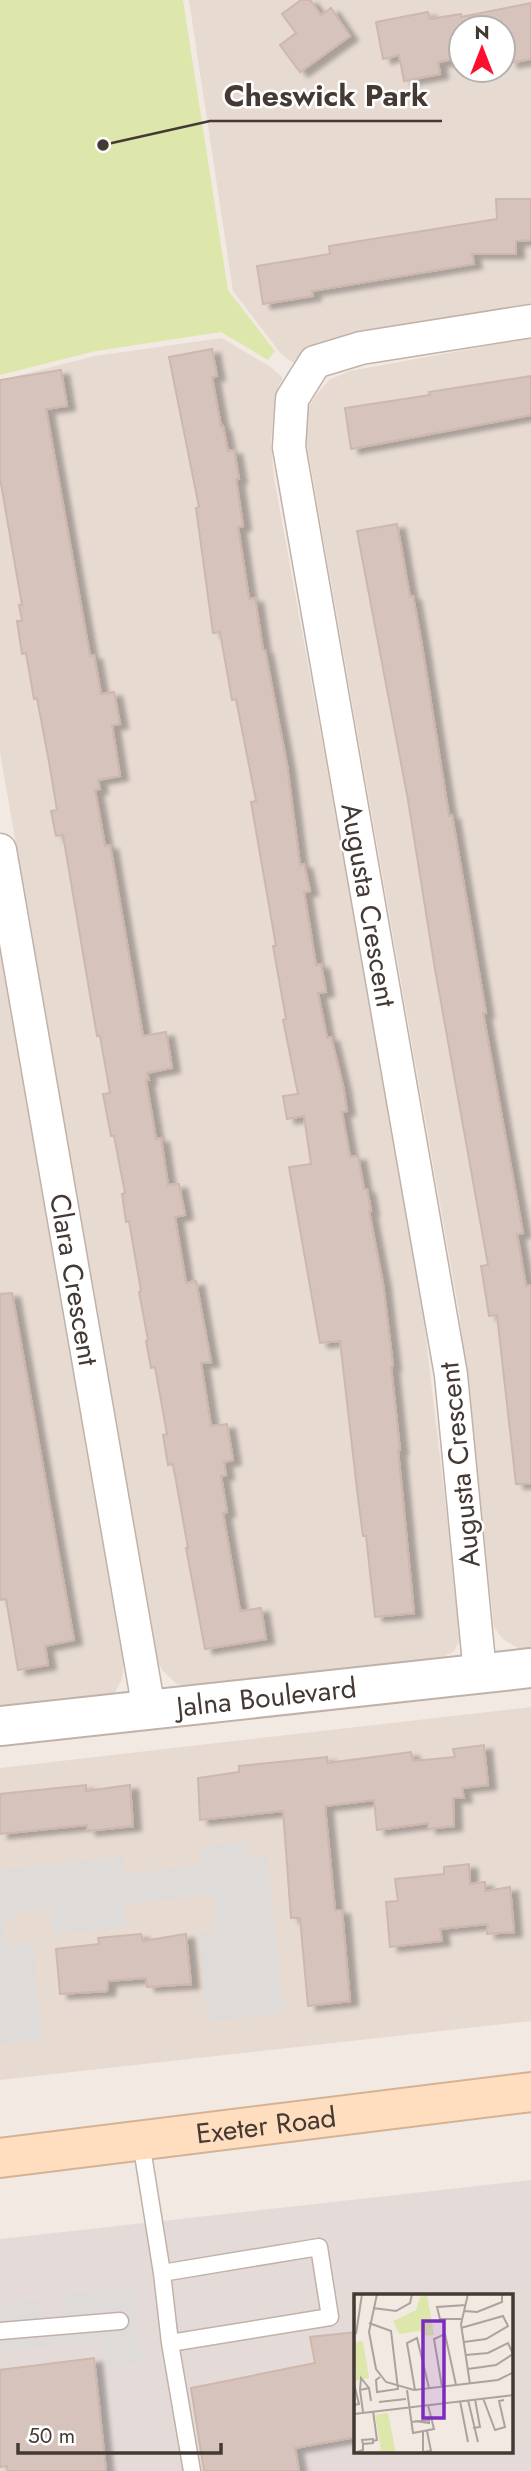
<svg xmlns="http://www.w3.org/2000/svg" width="531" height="2471" viewBox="0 0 531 2471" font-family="Jost,sans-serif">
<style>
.residential{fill:#e6dad1;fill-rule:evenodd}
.industrial{fill:#e4dbd8;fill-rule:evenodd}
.green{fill:#dde7ab}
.parking{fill:#dfdbd9}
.building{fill:#d6c4bc;stroke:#ceb7ac;stroke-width:2;filter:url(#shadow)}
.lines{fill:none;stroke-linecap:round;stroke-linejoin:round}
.service-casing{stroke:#c0b2a9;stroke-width:19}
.minor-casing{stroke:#c0b2a9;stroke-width:35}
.tertiary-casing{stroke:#c0b2a9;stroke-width:42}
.secondary-casing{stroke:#d6b294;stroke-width:42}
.service{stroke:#fff;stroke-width:16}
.minor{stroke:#fff;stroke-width:32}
.tertiary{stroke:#fff;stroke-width:38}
.secondary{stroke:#ffdec0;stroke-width:38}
.labels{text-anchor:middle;stroke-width:5;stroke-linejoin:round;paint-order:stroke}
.street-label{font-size:28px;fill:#443933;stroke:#fff}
.inset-road{fill:none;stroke:#aca39d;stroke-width:2}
.view{fill:#7b2cbf;fill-opacity:0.15;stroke:#7b2cbf;stroke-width:3.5}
.inset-edge{fill:none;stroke:#443933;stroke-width:3.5}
.leader{fill:none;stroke:#443933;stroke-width:2.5}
.callout-dot{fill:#443933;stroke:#fff;stroke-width:2.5}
.callout-label{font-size:30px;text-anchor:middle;font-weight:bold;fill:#443933;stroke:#fff;stroke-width:5;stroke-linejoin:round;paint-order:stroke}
</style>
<defs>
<filter id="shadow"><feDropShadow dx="8" dy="4.5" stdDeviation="2" flood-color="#0004"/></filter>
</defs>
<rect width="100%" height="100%" fill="#f2e9e3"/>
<path class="residential" d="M189 0H531V303L328 340 307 351 294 363 282 355 233 291ZM461 28H503V70H461Z
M222 338 272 368 283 378 279 385 274 412 271 441 274 478 417 1261 461 1638 454 1651 438 1660 194 1687 177 1684 163 1671 156 1659 0 752V380L95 356Z
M531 338V1650H521L503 1639 494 1627 459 1312 304 428 308 408 317 394 329 380 350 371Z
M0 939 125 1654 122 1679 114 1694 0 1708Z
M531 1707V2021L0 2080V1768Z"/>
<path class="industrial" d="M531 2180V2471H0V2239ZM356 2296H512V2452H356Z"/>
<path class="green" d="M0 0H183L228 290 275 351 268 360 221 332 96 351 0 375Z"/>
<path class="parking" d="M248 1841 250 1858 267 1856 284 2012 208 2022 199 1933 216 1932 213 1895 124 1904 126 1927 53 1934 50 1909 23 1911 12 1916 4 1924V1944L33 1942 42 2040 0 2044V1870L123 1856 126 1874 203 1864 201 1847Z
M132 2286 143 2363 104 2367 100 2341 0 2352V2303L41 2299 44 2316 66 2315 64 2294Z"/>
<path class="building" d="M301 0H310L321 15 331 8 350 36 300 72 280 45 296 33 282 14Z
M531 3V59L510 63 503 28H461V58L438 62 440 74 404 81 399 55 383 59 376 22 428 12 430 19 461 14V17Z
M496 199H531V240L516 241V254H472L474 264 312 291 313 296 263 304 257 266 330 254 329 246 497 219Z
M212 349 217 376 212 377 221 427 223 426 228 451 234 450 239 479H236L243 526 238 527 249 599 255 598 263 650H265L287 765 300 865 304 864 310 891 304 892 316 965 321 964 326 992 318 993 327 1038 331 1037 343 1086 347 1111 342 1112 350 1157 358 1156 364 1189H367L371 1211H369L383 1284 393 1366 391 1367 400 1450H398L414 1613 375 1617 366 1536H363L358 1498 340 1341 320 1343 289 1167 311 1164 304 1116 287 1119 283 1096 298 1094 283 1020 286 1019 273 946H276L251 802 256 801 236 699 232 700 220 632 213 633 196 508 199 507 169 357Z
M61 370 67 406 46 409 90 656 94 655 101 694 114 692 120 724 112 725 120 776 98 780 100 789 95 790 105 846 110 845 143 1036 166 1032 172 1068 147 1073 149 1080H146L156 1139 161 1138 168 1185 179 1184 185 1215 175 1217 186 1283 196 1281 211 1362 201 1363 211 1426 227 1424 233 1460 224 1462 226 1475 221 1476 227 1512 223 1513 240 1611 261 1608 266 1639 205 1649 186 1548H188L173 1464 168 1465 163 1435 167 1434 155 1367 151 1368 146 1341 148 1340 139 1292 141 1291 129 1221 126 1222 122 1194 125 1193 114 1136H111L103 1094 110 1093 100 1036H97L63 835 56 836 51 811 57 810 49 762 37 698 34 699 26 653 22 654 17 621H22L19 605H22L0 478V380Z
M531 376V415L351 449 345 408 430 395 429 392Z
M397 524 410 597 413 596 422 646 449 816 452 815 486 1013H483L523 1233 517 1234 526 1286 531 1285V1484H516L497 1315 489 1316 481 1266 488 1265 435 969 408 800 357 531Z
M12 1293 74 1640 45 1646 48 1665 18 1670 6 1599 0 1600V1294Z
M484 1745 488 1785 462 1788 464 1798H453L454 1826 428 1829V1823L377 1830 374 1800 325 1806 335 1910H342L350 2001 308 2006 300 1918H291L283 1811 200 1820 198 1778 239 1772V1766L327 1757V1763L411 1752 413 1761 455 1757 453 1749Z
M86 1785V1791L130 1785 133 1826 88 1831 87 1825 0 1834V1794Z
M469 1864 470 1884 485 1882V1891L510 1887 514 1932 487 1934 488 1924 440 1929 442 1941 390 1947 386 1902 398 1901 395 1879 444 1874V1867Z
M141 1934 143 1941 186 1934 191 1984 147 1987 146 1978 108 1981 107 1991 60 1994 56 1949 99 1944 98 1938Z
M356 2332V2437L295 2448 299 2471H204L191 2388 315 2363 310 2337Z
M94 2358 106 2471H8L7 2466 0 2467V2370Z"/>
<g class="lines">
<defs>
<path id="service" d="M141 2142 162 2273 170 2343 192 2471
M162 2273 319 2247 330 2317 170 2343
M0 2331 120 2321"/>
<g id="minor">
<path id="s1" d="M0 850 149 1710"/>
<path d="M480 1673 451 1375 289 447 292 399 315 362 361 348 531 321"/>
</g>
<g id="tertiary">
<path id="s2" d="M0 1726 531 1668"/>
</g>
<g id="secondary">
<path id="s3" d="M0 2158 531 2092"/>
</g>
</defs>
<use href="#service" class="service-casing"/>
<use href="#minor" class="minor-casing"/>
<use href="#tertiary" class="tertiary-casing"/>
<use href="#secondary" class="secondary-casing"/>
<use href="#service" class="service"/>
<use href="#minor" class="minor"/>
<use href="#tertiary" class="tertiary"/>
<use href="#secondary" class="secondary"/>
</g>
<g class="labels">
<g class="street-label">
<text transform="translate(369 905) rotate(80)" y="10">Augusta Crescent</text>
<text dy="10" stroke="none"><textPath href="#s1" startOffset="436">Clara Crescent</textPath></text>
<text transform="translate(459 1465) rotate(-96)" y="10">Augusta Crescent</text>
<text dy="10" stroke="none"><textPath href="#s2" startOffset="268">Jalna Boulevard</textPath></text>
<text dy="10" stroke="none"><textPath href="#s3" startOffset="268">Exeter Road</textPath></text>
</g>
</g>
<g transform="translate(354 2294)">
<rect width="159" height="159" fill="#f2e9e3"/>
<path d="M73 1 80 41 68 42 66 37 45 40 39 27 62 16 66 3ZM9 47 15 84 2 87 0 48ZM34 119 42 159H12L27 156 21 121Z" fill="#dde7ab"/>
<path class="inset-road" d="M23 0 15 38 22 75 32 88 60 96 144 86 160 78M114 0 107 30 116 90M19 14 42 17 56 9 58 0M110 17 123 18 148 8V0M108 25H86L83 13 112 11M15 29 37 37 44 95 23 98 22 86 26 83M107 34 149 22 154 32 132 45 110 48M2 40 8 0M112 61 134 59 154 49 159 60 142 71 114 75M0 90 5 110 0 111M88 93 80 45 91 40 102 91M6 96 7 84 15 94M53 96 59 139 80 135 74 111M61 96 53 49 63 44 75 94M129 104 141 136 151 133 145 107 150 106M114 106 124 148M106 107 114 148M25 108 52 105M19 117 23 146 19 147M9 118 6 96 15 94 17 107M0 120 160 101M57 128 75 126V129L61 127M119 134 126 133 121 105M69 138V158L77 157 73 137M0 159 9 156V150L8 146 19 145V149L9 150"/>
<path class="view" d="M69 27H90V124H69Z"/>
<rect width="159" height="159" class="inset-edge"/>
</g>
<path class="leader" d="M103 145L210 121H442"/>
<circle class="callout-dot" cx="103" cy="145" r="7"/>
<g class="callout-label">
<text x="326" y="106">Cheswick Park</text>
</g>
<g transform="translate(482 49)"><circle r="33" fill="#ffffff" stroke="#b4b0ad" stroke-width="2"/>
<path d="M0-5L12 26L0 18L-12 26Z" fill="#fc102f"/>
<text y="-10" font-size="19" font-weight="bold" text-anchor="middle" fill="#443933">N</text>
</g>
<path d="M18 2443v10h203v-10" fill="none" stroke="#443933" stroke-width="3.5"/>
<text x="28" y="2443" font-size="21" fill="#443933" stroke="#ffffff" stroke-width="5" paint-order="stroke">50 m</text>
</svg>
